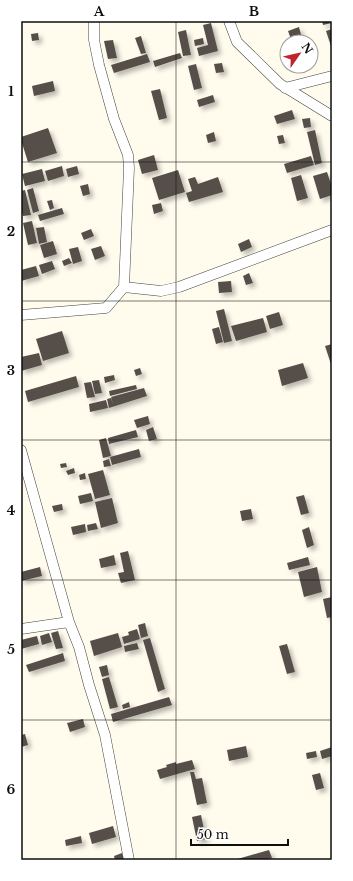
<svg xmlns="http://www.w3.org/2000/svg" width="353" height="881" viewBox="0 0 353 881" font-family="'Libre Baskerville',serif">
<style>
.building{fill:#564f4a;filter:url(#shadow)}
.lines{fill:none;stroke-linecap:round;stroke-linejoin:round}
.street-casing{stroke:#414141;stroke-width:11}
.street{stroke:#fff;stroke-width:10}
.grid{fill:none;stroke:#0e0e0e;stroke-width:1;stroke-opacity:0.55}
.neatline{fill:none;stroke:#0e0e0e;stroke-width:1.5}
.grid-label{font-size:13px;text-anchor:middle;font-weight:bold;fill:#0e0e0e}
</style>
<defs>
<filter id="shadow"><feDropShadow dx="3.5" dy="3.5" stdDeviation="2" flood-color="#0004"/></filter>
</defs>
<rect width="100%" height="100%" fill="#fffcee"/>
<path class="building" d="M322 21H332V23L323 25Z
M211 23 218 51 199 56 197 48 208 45 203 25Z
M299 27 303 42H292L288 31Z
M332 29V49L326 31Z
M186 30 191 55 183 56 178 32Z
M38 33 39 40 32 41 31 34Z
M141 36 146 53 141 54 135 38Z
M203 38 204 44 195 46 194 40Z
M113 40 117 58 108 59 104 41Z
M180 53 182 58 155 67 153 61Z
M147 54 150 62 114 73 111 65Z
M222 63 224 72 216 73 214 64Z
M196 64 202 88 194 90 188 66Z
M53 81 55 91 34 96 32 86Z
M160 89 167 118 159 120 151 91Z
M213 95 215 102 199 107 197 100Z
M292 110 295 119 277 124 274 116Z
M310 118 311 127 304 128 302 119Z
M48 128 57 153 28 162 21 140V137Z
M315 130 322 163 315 165 307 132Z
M214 132 216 141 208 143 206 135Z
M283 135 285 143 279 144 277 136Z
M154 155 158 170 142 174 138 160Z
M311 156 314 165 287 173 284 164Z
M62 166 64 176 48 181 45 171Z
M77 166 79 174 68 177 66 169Z
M42 169 45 181 25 186 22 174Z
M178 170 185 192 159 200 152 178Z
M327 172 332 187V195L320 199 313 176Z
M301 175 308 198 297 201 291 178Z
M195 177 198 184 218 177 223 192 189 202 186 193 192 191 188 179Z
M88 184 90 194 83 196 80 186Z
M33 188 39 211 33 213 27 190Z
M25 190 31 215 23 216 21 209V191Z
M52 200 54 208 50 210 47 201Z
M161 203 163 211 154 214 152 205Z
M62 208 64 214 40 221 38 215Z
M32 221 37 243 28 245 23 223Z
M44 227 47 242 39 244 36 228Z
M91 229 94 236 84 240 81 233Z
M249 239 252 247 241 252 238 244Z
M53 241 57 254 44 258 40 245Z
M101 246 105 256 95 260 91 249Z
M78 247 82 261 73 264 69 249Z
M69 258 72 263 64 266 62 261Z
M52 261 55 269 42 274 39 265Z
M36 266 39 276 21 281V270Z
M249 273 253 283 246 285 243 276Z
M231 281 232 292 219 293 218 282Z
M224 309 232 341 224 343 216 311Z
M279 312 283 325 270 329 266 316Z
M263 318 267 332 236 341 231 326Z
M219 327 223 342 216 344 212 329Z
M62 331 69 353 43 361 36 339Z
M332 344V367L325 346Z
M39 353 42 365 21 371V357Z
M303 363 308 378 282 386 278 370Z
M140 368 142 374 136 376 134 370Z
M114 375 115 380 105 383 104 377Z
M76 376 79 387 28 402 25 391Z
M99 380 102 393 95 394 92 381Z
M91 382 95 397 87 398 84 383Z
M136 385 137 389 110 396 109 391Z
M144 388 147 396 109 408 107 399 111 398 113 404 111 397Z
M106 400 108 408 90 412 89 404Z
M148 416 150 424 137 428 134 420Z
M153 427 157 439 149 441 146 430Z
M136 430 138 437 109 444 108 438Z
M106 438 111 456 103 458 99 440Z
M139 449 141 457 112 465 110 457Z
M109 459 111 466 104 467 103 461Z
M66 463 67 467 61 468 60 464Z
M74 468 75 473 68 475 66 471Z
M103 470 110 495 95 499 88 474Z
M85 473 86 479 80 480 79 475Z
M91 493 93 501 80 504 78 496Z
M304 495 309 513 301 515 296 497Z
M112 498 118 523 101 528 95 502Z
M62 504 63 510 54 512 52 506Z
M251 509 253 519 242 521 240 511Z
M96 523 98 529 88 531 87 525Z
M85 524 86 532 73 535 71 527Z
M309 527 314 545 307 548 302 530Z
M128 551 135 580 121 583 118 573 124 572 120 553Z
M114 555 116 565 101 568 99 559Z
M308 557 310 565 289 570 287 563Z
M40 567 42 576 21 581V572Z
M317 567 322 592 304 597 298 572Z
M332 597V617L327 618 323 599Z
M145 623 148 636 141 638 138 625Z
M137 629 140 639 124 644 122 637 129 635 128 632Z
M58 631 63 648 56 649 51 633Z
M49 633 52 642 42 645 40 636Z
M118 633 122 647 94 656 90 641Z
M37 636 39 644 21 649V640Z
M150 638 165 689 158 692 143 640Z
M137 643 139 649 125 652 124 646Z
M287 644 295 672 287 674 279 646Z
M63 653 65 661 29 672 26 665Z
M107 665 109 675 102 677 99 667Z
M109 677 118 707 110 709 102 679Z
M169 697 172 705 113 722 111 714Z
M129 702 130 707 123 709 122 705Z
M83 719 85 727 70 732 67 723Z
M25 734 28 745 21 747V735Z
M246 746 248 757 229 761 227 750Z
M332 747V756L322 759 320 751Z
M316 751 317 757 307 759 306 753Z
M192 760 195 769 160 779 157 770 167 767 166 765 176 762V764Z
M190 772H194L196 779 202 778 207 803 197 805Z
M320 773 324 788 316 790 312 775Z
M201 815 206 839 197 841 192 817Z
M113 826 116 837 92 844 89 833Z
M81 836 82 843 66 846 65 840Z
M269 850 272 858 264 860H234Z
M122 853 124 859 115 860 114 856Z"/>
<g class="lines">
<defs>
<path id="street" d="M229 21 237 42 280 84 332 116
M285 88 332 76
M124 287 161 291 179 287 332 230
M21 315 106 308 124 287 129 168 128 155 114 119 99 65 94 40V21
M21 450 69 622 79 647 89 685 105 735 129 860
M21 629 69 622"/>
</defs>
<use href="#street" class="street-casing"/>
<use href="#street" class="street"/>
</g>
<path class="grid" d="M176 21V860M21 162H332M21 301H332M21 440H332M21 580H332M21 720H332"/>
<rect width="353" height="881" fill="none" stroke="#ffffff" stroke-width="44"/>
<g transform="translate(299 54) rotate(56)"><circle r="19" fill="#ffffff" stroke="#9f9f9f"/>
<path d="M0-3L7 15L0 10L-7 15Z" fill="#be252d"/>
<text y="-6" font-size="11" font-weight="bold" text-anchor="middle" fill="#0e0e0e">N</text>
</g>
<path d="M191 839v6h97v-6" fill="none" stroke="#0e0e0e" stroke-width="2"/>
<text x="197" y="839" font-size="12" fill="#0e0e0e" stroke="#ffffff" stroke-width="3" paint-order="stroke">50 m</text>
<rect x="22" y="22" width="309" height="837" class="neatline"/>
<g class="grid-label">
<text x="99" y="16">A</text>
<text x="254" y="16">B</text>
<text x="11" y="96">1</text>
<text x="11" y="236">2</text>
<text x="11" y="375">3</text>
<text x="11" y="515">4</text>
<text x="11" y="654">5</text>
<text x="11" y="794">6</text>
</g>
</svg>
